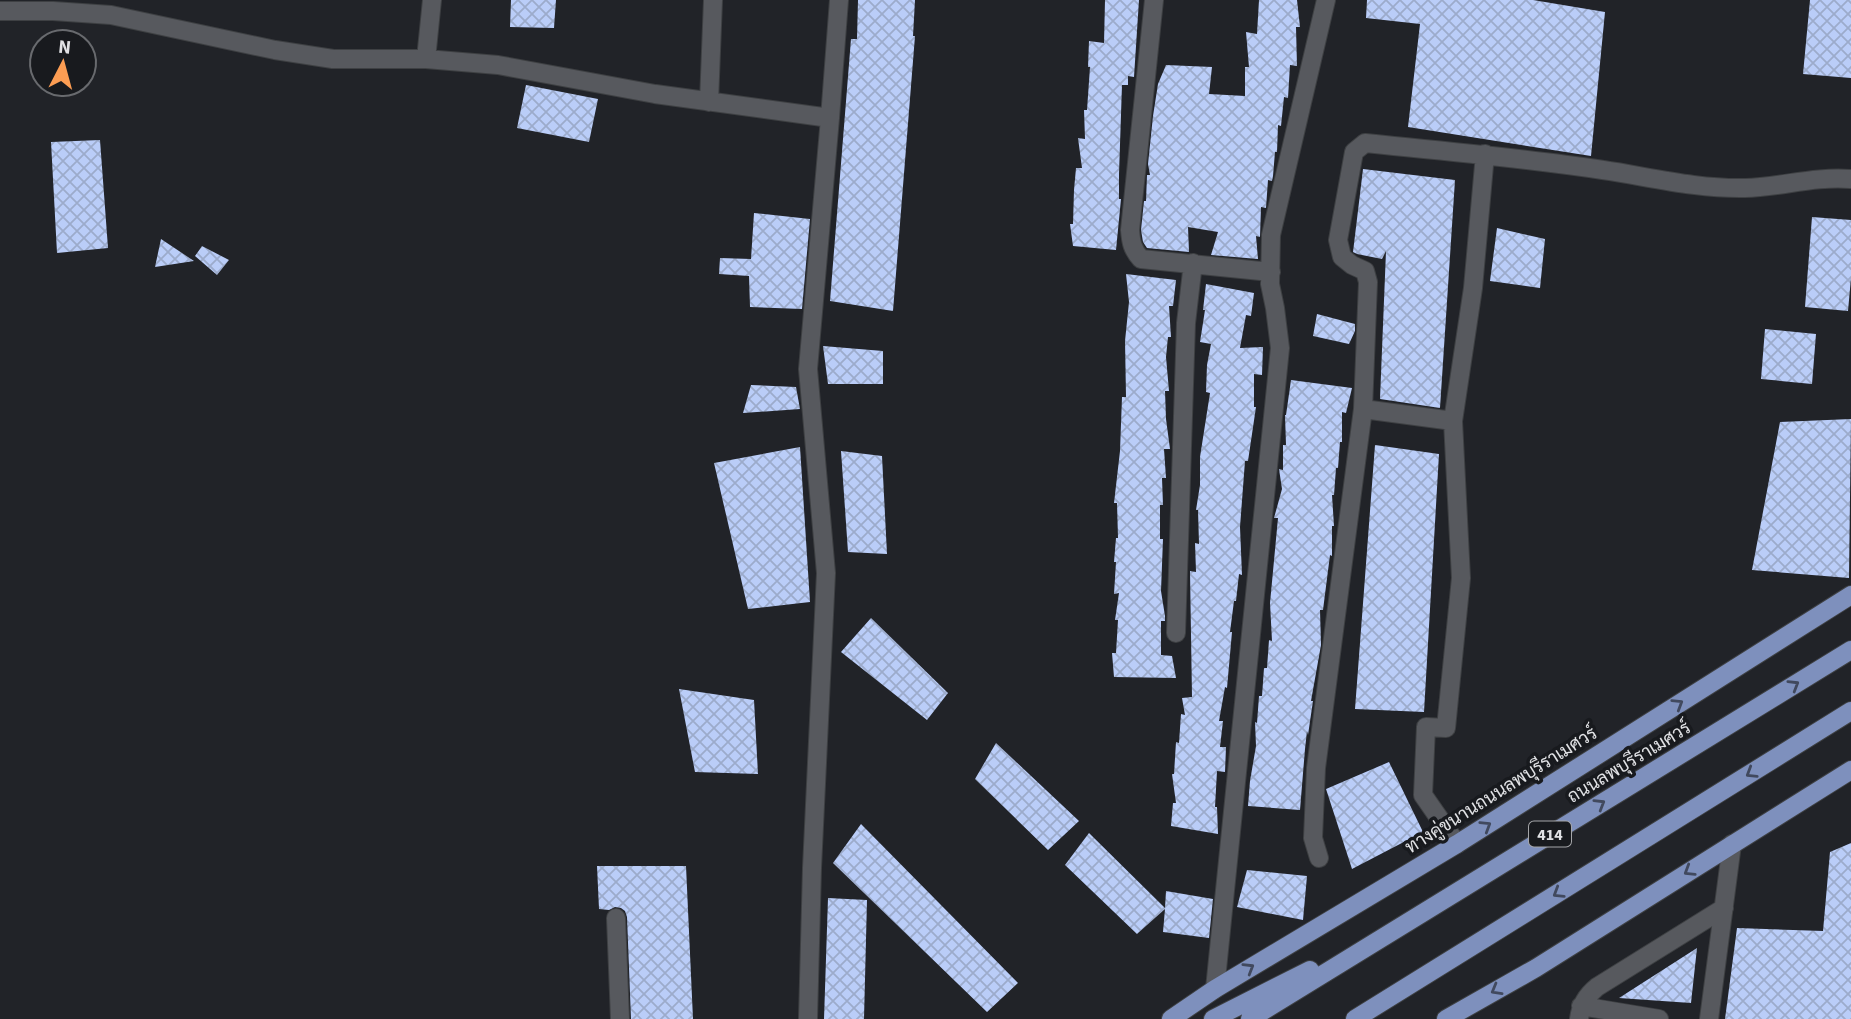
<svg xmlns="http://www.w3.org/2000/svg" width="1851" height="1019" viewBox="0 0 1851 1019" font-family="'Source Sans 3',Sarabun,sans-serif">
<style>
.building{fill:url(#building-cross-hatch)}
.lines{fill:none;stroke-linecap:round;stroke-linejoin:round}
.minor-casing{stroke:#3e4043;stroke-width:20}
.major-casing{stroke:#3e4043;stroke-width:20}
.minor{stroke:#57595e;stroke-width:18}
.major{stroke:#7e90bd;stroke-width:18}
.oneway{stroke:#41495e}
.labels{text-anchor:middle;stroke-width:7;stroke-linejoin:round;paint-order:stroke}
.shield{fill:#181a1e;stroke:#a5a6a9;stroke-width:2}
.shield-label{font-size:16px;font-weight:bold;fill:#e1e2e5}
.street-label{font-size:18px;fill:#e1e2e5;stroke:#181a1e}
</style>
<defs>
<pattern id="building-cross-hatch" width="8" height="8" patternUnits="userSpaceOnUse" patternTransform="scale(1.75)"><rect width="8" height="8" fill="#bacdf8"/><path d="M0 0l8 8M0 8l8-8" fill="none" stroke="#9cabcb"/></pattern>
</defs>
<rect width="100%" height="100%" fill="#212328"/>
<path class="building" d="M511 0H556L554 28 510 27Z
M858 0H915L913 36H915L893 311 830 301 851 39H857Z
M1105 0H1139L1134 77 1128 76V85H1122L1119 174V199H1121L1116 250 1073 246 1070 224H1073L1074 190 1076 168H1082L1078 138 1085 139 1084 110H1087L1090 67H1088L1089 41 1104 43Z
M1259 0H1297L1300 27H1296L1297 66 1290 65 1288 98 1284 97 1281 126 1278 125 1277 152H1275L1273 176 1272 181 1268 180 1266 208 1261 207 1260 237 1256 236 1258 259 1211 255 1218 232 1188 227 1189 252 1147 248 1143 242 1141 230 1144 201H1146L1147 175H1150L1148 164 1153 116 1158 84 1166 65 1212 67 1209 94 1245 96V67H1249L1246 32 1257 34Z
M1367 0H1533L1605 12 1591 156 1408 127 1420 24 1366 18Z
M1810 0H1851V78L1803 74Z
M526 85 598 99 589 142 517 128Z
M100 140 108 248 57 253 51 142Z
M1363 169 1455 180 1440 408 1380 399 1386 251 1382 259 1357 254 1353 252Z
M754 213 810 219 802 309 750 307 749 276 719 274 720 258 751 259Z
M1812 217 1851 220V278L1848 311 1805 307Z
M1497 228 1545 239 1540 288 1490 281Z
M161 239 194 261 155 267Z
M202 246 229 260 217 275 195 256Z
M1126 274 1176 280 1173 306H1169L1171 337H1168L1166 357 1169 391H1165L1166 419 1170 449H1164L1166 478H1162L1163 505H1160V539H1163L1161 591 1165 616V621H1161V655L1172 656 1176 678 1114 677 1112 653H1116L1118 620H1115L1119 593 1114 594 1116 562H1114L1116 538H1118L1117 503H1114L1120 451 1122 397H1126L1125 341 1129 302Z
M1206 284 1254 293 1251 316 1246 315 1240 348 1263 347 1262 375 1254 374V407H1256L1248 461H1245L1240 527 1242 575 1239 574 1236 601H1234L1230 632H1232L1227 688 1225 687 1219 721H1223L1220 747H1226L1225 772 1217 771 1215 807H1217L1218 834 1171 826 1173 803H1176L1172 774H1174L1176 742 1179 743 1181 714 1185 715 1182 698 1192 697 1190 571 1196 572 1195 543 1199 544 1198 510H1196L1200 485V457L1210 393 1206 392 1207 365 1211 344 1200 342 1205 310H1203Z
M1317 314 1355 324V331L1349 344 1313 336Z
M1765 329 1816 334 1812 384 1761 379Z
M823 346 883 351V384H828Z
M1291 380 1352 388 1346 413 1342 412V442H1340L1338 468H1336L1334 495H1332L1334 526H1332V556L1330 555 1323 610H1320L1321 645 1311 701H1313L1308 735 1307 731 1305 749 1300 810 1248 806 1250 781 1256 746 1255 722 1257 723 1259 696H1262L1264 668H1267L1269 640 1272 641 1270 603 1278 518H1274L1282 489 1279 469 1283 470V445H1286L1285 415H1286Z
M751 385 796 387 800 409 743 413Z
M1851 419 1849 578 1752 570 1780 422Z
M1375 445 1439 454 1424 712 1355 709Z
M800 447 810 602 748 609 714 463Z
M841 451 882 456 887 554 848 552Z
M871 618 948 693 927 720 841 652Z
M679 689 754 700 758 774 695 772Z
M996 743 1079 821 1048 850 975 779Z
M1389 762 1423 832 1352 869 1326 789Z
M861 824 1018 983 987 1012 833 863Z
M1089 833 1165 908 1166 891 1213 899 1209 938 1163 932 1165 909 1137 934 1065 865Z
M1851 843V1019H1725L1737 928 1823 931 1830 852Z
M597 866H686L693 1019H631L627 917 625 911 621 908 615 907 609 910 599 909Z
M1247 870 1307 876 1303 920 1237 907Z
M828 898 867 900 864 1019H824Z
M1697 948 1691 1003 1619 998Z"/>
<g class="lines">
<defs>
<path id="minor" d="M1154 0 1130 230C1131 242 1132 249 1141 259L1271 272
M0 11H53L111 15 275 50 333 59H426L498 65 655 94 830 118
M426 59 432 0
M709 102 713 0
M1363 409 1368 282 1365 271 1352 265 1342 257 1338 240 1354 152 1365 143C1444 151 1524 158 1603 170 1650 177 1697 189 1745 188 1781 187 1814 176 1851 179
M1176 633 1186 323 1193 263
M1457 844 1423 795 1426 727 1446 728 1461 578 1453 421 1473 288 1485 154
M1319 858 1313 838 1316 768 1363 409 1453 421
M616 918 620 1019
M1215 989 1280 348 1275 308 1270 284 1271 235 1326 0
M1581 1006 1659 1019
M808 1019 812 868 826 573 808 369 830 118 839 0
M1579 1019C1581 1005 1586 996 1597 987L1724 908
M1709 1019 1732 844"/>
<path id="major" d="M1171 1019 1215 989 1457 844 1851 595
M1213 1019 1310 970
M1250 1019 1851 650
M1355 1019 1851 711
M1446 1019 1536 968 1851 770"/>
</defs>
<use href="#minor" class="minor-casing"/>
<use href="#major" class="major-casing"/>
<use href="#minor" class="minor"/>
<use href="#major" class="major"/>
</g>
<defs><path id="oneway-chevron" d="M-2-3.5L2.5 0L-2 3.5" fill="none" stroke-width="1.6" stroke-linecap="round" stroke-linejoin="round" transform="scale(1.75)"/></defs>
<g class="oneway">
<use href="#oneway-chevron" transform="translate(1794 685) rotate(-31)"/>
<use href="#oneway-chevron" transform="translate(1678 704) rotate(-32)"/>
<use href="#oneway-chevron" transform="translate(1751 773) rotate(148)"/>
<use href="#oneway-chevron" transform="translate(1600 804) rotate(-31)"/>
<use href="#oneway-chevron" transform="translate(1486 826) rotate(-32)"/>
<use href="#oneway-chevron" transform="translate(1689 871) rotate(148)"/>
<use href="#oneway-chevron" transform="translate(1558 893) rotate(148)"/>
<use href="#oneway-chevron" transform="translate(1249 968) rotate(-31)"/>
<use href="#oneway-chevron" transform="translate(1496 990) rotate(150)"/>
</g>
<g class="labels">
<rect class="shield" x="1529" y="821.5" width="42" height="25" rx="5"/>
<g class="shield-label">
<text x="1550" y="840">414</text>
</g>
<g class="street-label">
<text transform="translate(1629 762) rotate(-31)" y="6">ถนนลพบุรีราเมศวร์</text>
<text transform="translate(1501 790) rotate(-32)" y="6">ทางคู่ขนานถนนลพบุรีราเมศวร์</text>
</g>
</g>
<g transform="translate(63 63) rotate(6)"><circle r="33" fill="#181a1e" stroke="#686a6e" stroke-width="2"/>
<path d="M0-5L12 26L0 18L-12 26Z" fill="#fc9d53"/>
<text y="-10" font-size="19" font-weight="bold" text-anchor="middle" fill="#e1e2e5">N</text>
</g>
</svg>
